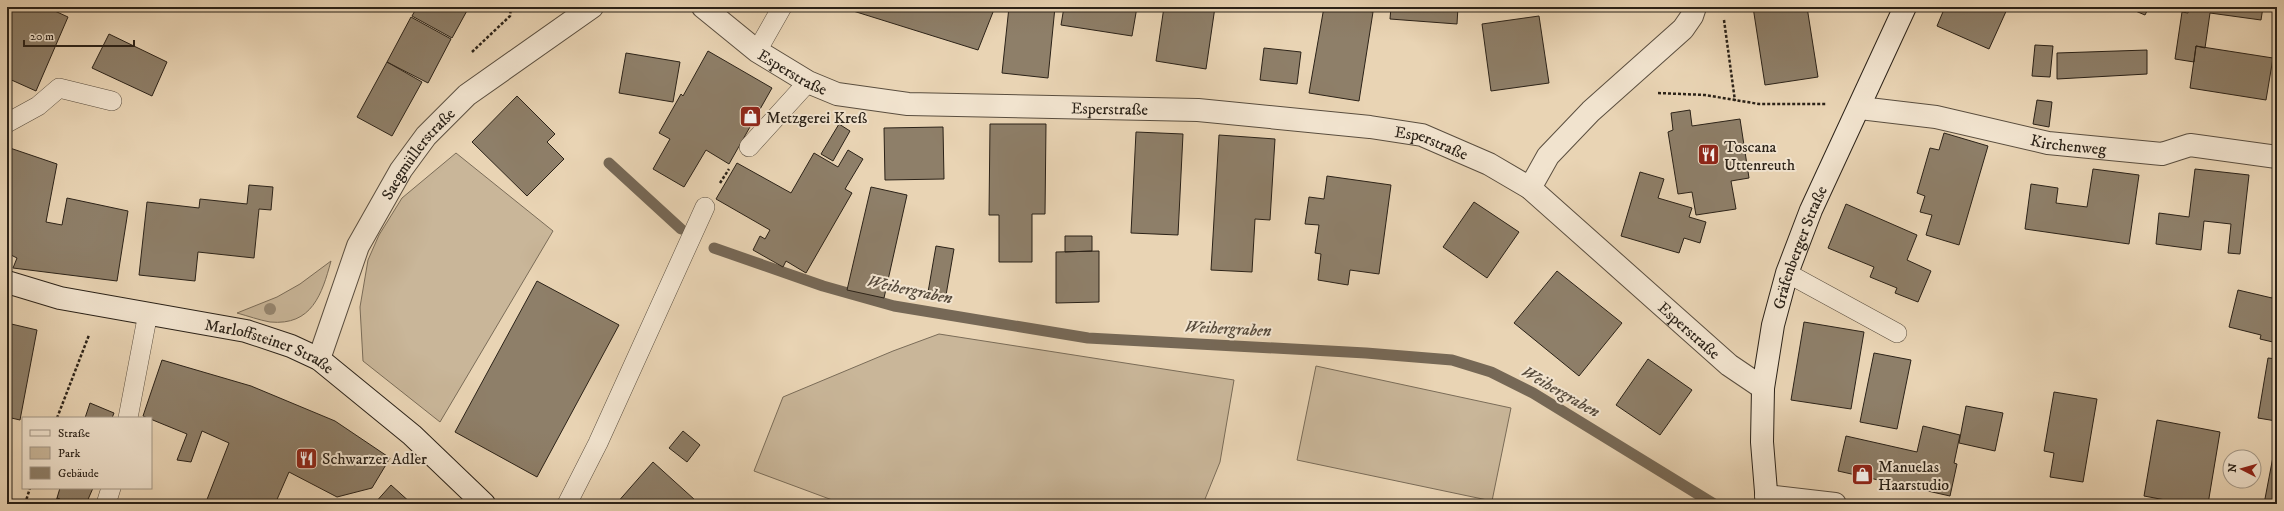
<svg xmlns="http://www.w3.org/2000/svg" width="2284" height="511" viewBox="0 0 2284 511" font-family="'IM FELL DW Pica',serif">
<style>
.green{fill:#c9b699;stroke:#7a6c58}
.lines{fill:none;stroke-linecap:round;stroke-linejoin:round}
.stream{stroke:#766856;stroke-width:11}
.building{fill:#8e7f69;stroke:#2b2218}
.lane-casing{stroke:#5a4e3f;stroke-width:20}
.street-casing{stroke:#5a4e3f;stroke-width:24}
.secondary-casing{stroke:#2b2218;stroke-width:24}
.path{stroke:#2b2218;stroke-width:2.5;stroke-dasharray:3 2;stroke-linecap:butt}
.lane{stroke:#f1e3ce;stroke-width:19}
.street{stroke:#f1e3ce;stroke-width:22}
.secondary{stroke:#f1e3ce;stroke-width:22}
.tree{fill:#968670}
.labels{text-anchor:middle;stroke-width:4;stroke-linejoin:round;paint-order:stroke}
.street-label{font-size:16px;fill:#2b2218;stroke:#f1e3ce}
.poi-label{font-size:16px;fill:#2b2218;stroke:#f1e3ce;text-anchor:start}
.water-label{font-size:17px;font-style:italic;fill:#574b3c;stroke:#f1e3ce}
</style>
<rect width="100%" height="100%" fill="#e9d4b4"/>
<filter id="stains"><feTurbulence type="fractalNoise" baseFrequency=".005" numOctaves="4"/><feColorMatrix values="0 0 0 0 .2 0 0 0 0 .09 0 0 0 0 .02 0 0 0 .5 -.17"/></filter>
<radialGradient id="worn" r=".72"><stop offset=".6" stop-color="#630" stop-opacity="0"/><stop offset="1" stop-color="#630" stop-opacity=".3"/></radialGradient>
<path class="green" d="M456 153 553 231 440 422 363 361 360 307 368 260 379 235 402 198Z
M331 261C322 294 312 326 270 322 259 320 248 316 237 313L277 297 300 284Z
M939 334 1234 380 1220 462 1203 504H843L754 471 783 397 893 351Z
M1316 366 1511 408 1492 501 1297 460Z"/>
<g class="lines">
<path class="stream" d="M609 163 681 229
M714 248 823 286 894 306 1088 338 1366 353 1452 360 1491 372 1533 393 1714 504"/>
</g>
<path class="building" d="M7 7H46L68 17 36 91 7 78Z
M417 7H469L452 38 412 16Z
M851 7H995L978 50 850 10Z
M1009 7H1055L1048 78 1002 73Z
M1064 7H1137L1132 36 1061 25Z
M1164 7H1215L1206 69 1156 61Z
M1324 7H1342L1373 12 1359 101 1309 93Z
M1391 7H1458L1457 24 1390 19Z
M1753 7H1807L1818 77 1765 85Z
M1945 7H2008L1989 49 1937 26Z
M2126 7H2149L2145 15Z
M2189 7H2263L2261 20 2210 13 2205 48 2196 46 2194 62 2175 59 2182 12 2188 13Z
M1539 16 1549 83 1491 91 1482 24Z
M411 17 451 39 428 83 387 62Z
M109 34 167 62 152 96 92 68Z
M2035 45 2053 46 2050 77 2032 76Z
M2196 46 2273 58 2266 100 2190 88Z
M1264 48 1301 52 1297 84 1260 80Z
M2147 50V74L2057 79V53Z
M708 51 772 88 729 164 706 150 684 187 653 169 670 139 659 133 681 94 683 96Z
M626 53 680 62 673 102 619 93Z
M387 62 422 82 392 136 357 117Z
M517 96 555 134 547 142 564 159 527 196 472 142Z
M2037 100 2052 102 2049 127 2033 124Z
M1690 110 1692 126 1740 119 1749 178 1731 181 1736 209 1696 215 1692 192 1678 194 1668 132 1673 130 1671 113Z
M839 124 850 131 833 161 821 154Z
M990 124H1046L1045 214H1032V262H999V215H989Z
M943 127 944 179 885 180 884 128Z
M1136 132 1183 134 1178 235 1131 233Z
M1944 133 1988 146 1959 245 1926 235 1932 215 1920 212 1925 196 1917 193 1930 148 1939 150Z
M1219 135 1275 139 1270 220 1255 219 1252 272 1211 270Z
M7 147 57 164 46 222 62 225 67 198 128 211 117 281 13 268 17 258 7 253Z
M848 150 863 159 845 189 852 193 806 273 786 261 783 267 753 250 760 236 765 239 770 230 716 199 737 163 791 193 814 153 838 167Z
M2093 169 2139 175 2129 244 2025 229 2031 184 2058 188 2056 203 2087 207Z
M2195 169 2249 175 2240 254 2228 253 2231 224 2204 221 2201 250 2156 244 2159 213 2189 217Z
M1640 172 1664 179 1658 198 1692 208 1689 217 1706 222 1700 243 1684 238 1679 253 1621 236Z
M1327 176 1391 185 1379 274 1350 270 1348 285 1318 280 1321 254 1315 253 1319 225 1305 224 1309 197 1324 199Z
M249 185 273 187 271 210 259 209 254 258 198 252 195 281 139 275 147 202 199 208 200 199 247 204Z
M871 187 907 195 884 298 847 290Z
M1474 202 1519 232 1487 278 1443 247Z
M1846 204 1917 235 1907 260 1931 271 1918 302 1895 293 1897 288 1870 277 1874 267 1828 248Z
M1065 236H1092V251L1065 252Z
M936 246 954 249 945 301 927 298Z
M1099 251V302L1056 303V252Z
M1557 271 1622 323 1579 376 1514 323Z
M2277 278V343L2260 339 2261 335 2229 327 2238 290 2272 298Z
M537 281 619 325 537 477 455 432Z
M1804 322 1864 332 1851 409 1791 400Z
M7 323 37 330 20 420 7 417Z
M1874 353 1911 360 1897 429 1860 422Z
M2268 358 2277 359 2276 421 2258 418Z
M1648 359 1692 390 1660 435 1616 405Z
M162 360 251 386 335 421 390 458 372 488 337 497 289 472 275 504H207L206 502 229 443 202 431 191 462 177 460 187 434 143 416Z
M2054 392 2097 399 2083 482 2050 477 2054 453 2044 451Z
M90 403 114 413 112 418H85Z
M1966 406 2003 413 1995 451 1959 443Z
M2157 420 2220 432 2208 504H2187L2144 496Z
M1923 426 1960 435 1954 463 1957 464 1950 496 1838 471 1846 436 1917 452Z
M683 431 700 445 687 462 669 448Z
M2276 441 2277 504H2264Z
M653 462 695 500 692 504H616Z
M391 485 412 504H374Z
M60 488H93L86 504H71L57 498Z
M7 497 14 500 12 504H7Z
M57 498 71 504H54Z"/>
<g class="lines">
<defs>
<path id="lane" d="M757 51 782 7
M7 123 38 106 59 88 112 101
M749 147 808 82
M1787 273 1897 333
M128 418 148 313
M106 504 111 488
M567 504 598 443 705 207"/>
<g id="street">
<path id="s1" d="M703 7 757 51 808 82 837 94 908 104 1198 110 1370 127 1422 135 1489 164 1530 188 1729 365 1763 388"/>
<path id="s2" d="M1860 108 1936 117 2048 143 2162 154 2190 145 2277 157"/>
<path d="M1530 188 1548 156 1591 111 1683 29 1692 16 1695 7"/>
<path id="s3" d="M319 359 358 246 401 170 426 136 467 95 592 7"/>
<path d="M1766 496 1835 504"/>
</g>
<g id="secondary">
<path id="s4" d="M7 282 60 298 246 331 291 346 319 359 412 435 484 504"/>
<path id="s5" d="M1767 504 1762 442 1763 388 1773 325 1787 273 1811 210 1905 7"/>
</g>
</defs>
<use href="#lane" class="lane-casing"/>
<use href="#street" class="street-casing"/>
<use href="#secondary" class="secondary-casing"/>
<path class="path" d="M1724 20 1735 101
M472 52 510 16 511 7
M1658 93 1705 95 1759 104H1826
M720 183 729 169
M57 418 89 335
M25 504 30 488"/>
<use href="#lane" class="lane"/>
<use href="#street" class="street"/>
<use href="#secondary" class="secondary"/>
</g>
<circle class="tree" cx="270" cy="309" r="6"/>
<defs>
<symbol id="shop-square" viewBox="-11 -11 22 22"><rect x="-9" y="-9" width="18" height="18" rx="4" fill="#8f2418" stroke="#f1e3ce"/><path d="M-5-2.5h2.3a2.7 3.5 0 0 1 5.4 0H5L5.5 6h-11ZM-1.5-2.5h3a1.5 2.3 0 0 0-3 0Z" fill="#fff"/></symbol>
<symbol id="restaurant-square" viewBox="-11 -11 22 22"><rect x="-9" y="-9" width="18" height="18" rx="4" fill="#8f2418" stroke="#f1e3ce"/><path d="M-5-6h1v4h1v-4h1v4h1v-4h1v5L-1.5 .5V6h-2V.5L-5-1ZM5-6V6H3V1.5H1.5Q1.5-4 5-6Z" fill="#fff"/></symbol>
</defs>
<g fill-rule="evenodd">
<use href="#shop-square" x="738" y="104" width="25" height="25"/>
<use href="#restaurant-square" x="1696" y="142" width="25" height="25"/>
<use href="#restaurant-square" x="294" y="446" width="25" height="25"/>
<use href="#shop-square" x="1850" y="462" width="25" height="25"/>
</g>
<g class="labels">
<g class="street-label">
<text dy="6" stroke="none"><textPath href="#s1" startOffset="111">Esperstraße</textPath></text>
<text dy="6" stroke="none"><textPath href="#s1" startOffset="434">Esperstraße</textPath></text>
<text dy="6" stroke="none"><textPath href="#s2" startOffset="212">Kirchenweg</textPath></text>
<text dy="6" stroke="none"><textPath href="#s1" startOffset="759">Esperstraße</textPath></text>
<text dy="6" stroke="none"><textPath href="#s3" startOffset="230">Saegmüllerstraße</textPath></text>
<text dy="6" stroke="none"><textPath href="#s5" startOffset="262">Gräfenberger Straße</textPath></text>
<text dy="6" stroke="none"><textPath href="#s1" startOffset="1082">Esperstraße</textPath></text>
<text dy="6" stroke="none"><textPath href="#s4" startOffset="271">Marloffsteiner Straße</textPath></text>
</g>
<g class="poi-label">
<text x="766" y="123">Metzgerei Kreß</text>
<text x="1724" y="152">Toscana<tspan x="1724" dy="18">Uttenreuth</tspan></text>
<text x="322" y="464">Schwarzer Adler</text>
<text x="1878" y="472">Manuelas<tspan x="1878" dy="18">Haarstudio</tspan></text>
</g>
<g class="water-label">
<text transform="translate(910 289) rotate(12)" y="6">Weihergraben</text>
<text transform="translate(1228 328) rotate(3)" y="6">Weihergraben</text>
<text transform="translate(1561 391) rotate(30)" y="6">Weihergraben</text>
</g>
</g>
<rect width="2284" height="511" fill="none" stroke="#e9d4b4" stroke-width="24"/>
<rect x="8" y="8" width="2268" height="495" fill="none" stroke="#2b2218" stroke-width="2"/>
<rect x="12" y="12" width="2260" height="487" fill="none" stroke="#2b2218"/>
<rect x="22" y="417" width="130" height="72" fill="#f1e3ce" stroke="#a29685"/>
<rect x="30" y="430" width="20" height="6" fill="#f1e3ce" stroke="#a29685"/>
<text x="58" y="437" font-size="12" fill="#2b2218">Straße</text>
<rect x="30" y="447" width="20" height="12" fill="#c9b699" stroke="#a29685"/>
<text x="58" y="457" font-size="12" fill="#2b2218">Park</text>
<rect x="30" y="467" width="20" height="12" fill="#8e7f69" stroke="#a29685"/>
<text x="58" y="477" font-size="12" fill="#2b2218">Gebäude</text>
<g transform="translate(2242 469) rotate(276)"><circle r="19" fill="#f1e3ce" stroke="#a29685"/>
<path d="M0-3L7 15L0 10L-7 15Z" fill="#8f2418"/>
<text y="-6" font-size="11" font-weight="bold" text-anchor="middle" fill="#2b2218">N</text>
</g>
<path d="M24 40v6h110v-6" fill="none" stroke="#2b2218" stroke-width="2"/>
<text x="30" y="40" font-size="12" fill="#2b2218" stroke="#f1e3ce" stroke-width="3" paint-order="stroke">20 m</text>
<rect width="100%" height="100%" filter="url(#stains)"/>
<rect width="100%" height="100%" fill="url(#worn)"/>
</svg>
